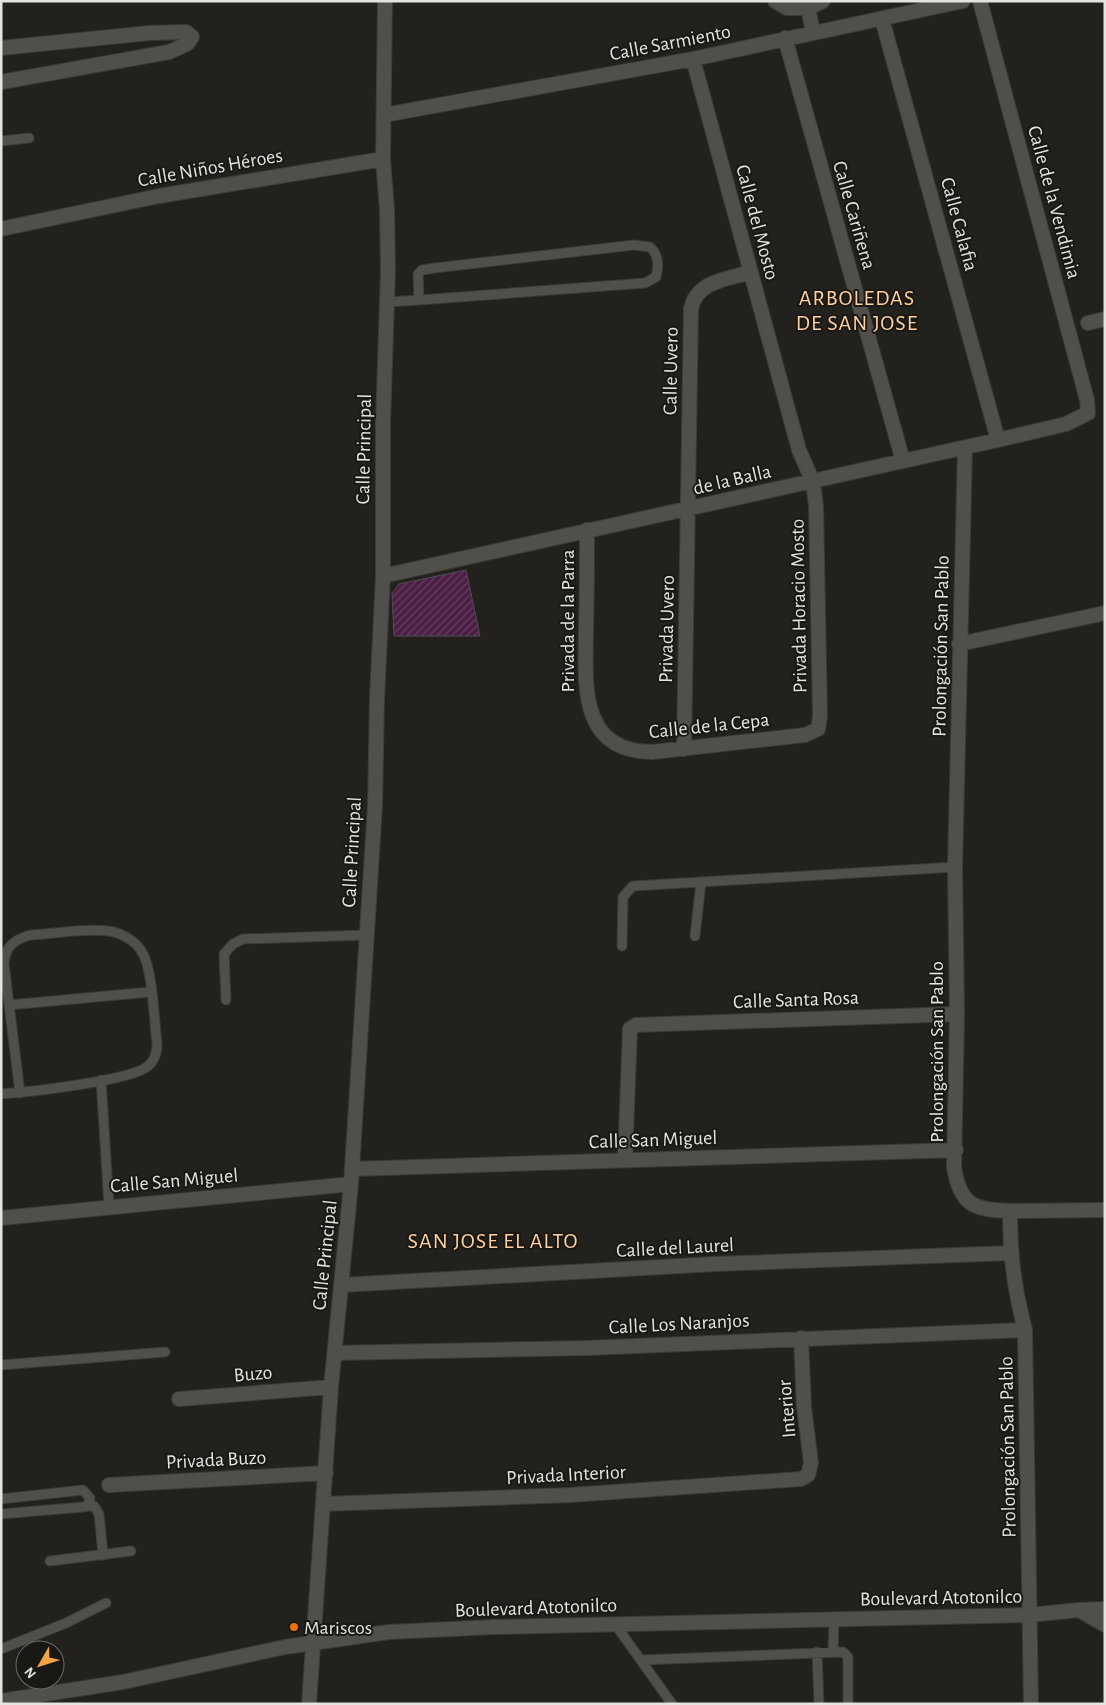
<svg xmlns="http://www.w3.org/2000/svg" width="1106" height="1705" viewBox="0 0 1106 1705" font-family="'Alegreya Sans',sans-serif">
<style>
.building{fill:url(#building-hatch);stroke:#514d50}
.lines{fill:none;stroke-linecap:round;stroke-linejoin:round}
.service-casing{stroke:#3b3b38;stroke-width:11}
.minor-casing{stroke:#3b3b38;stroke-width:16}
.tertiary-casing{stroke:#3b3b38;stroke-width:16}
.service{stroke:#504f4b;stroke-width:9}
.minor{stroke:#504f4b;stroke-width:14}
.tertiary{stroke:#504f4b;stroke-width:14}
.food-dot{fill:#e8710a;stroke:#191814;stroke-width:2}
.labels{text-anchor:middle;stroke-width:4;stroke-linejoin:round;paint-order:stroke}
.street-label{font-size:20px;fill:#e3e3e0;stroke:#191814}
.poi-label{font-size:20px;fill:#e3e3e0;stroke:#191814;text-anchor:start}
.quarter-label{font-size:22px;letter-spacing:1px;fill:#ffd1a2;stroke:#191814}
</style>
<defs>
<pattern id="building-hatch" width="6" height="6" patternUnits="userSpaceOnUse" patternTransform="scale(1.25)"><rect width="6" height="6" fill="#4c1e46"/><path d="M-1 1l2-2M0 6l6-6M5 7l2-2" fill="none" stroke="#663f60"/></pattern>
</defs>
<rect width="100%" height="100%" fill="#22211d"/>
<path class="building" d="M466 570 480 636H394L392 593 399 584Z"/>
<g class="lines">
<defs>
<path id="service" d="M1 141 29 138
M387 302 419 300 645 283 656 277C659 266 659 255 650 247L634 245 435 268 422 270 418 274 419 300
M695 936 701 882
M622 946 623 897 633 886 955 867
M226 1000 224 954 233 944 243 939 366 935
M9 1005 150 992
M101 1080 109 1206
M1 1094C29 1092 127 1081 147 1067 155 1061 157 1053 157 1043 154 1021 153 970 142 952 136 941 120 932 108 931 83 928 55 934 31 935 14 939 5 947 4 964L20 1093
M1 1365 165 1352
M1 1499 83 1490 90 1498 88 1506 83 1507 1 1514
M88 1506H94L99 1514 103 1555
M50 1561 131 1551
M615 1624 672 1704
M1 1649 66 1623 106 1603
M817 1652 819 1704
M833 1652 834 1620
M641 1660 843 1652 848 1657V1704"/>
<path id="minor" d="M775 1 787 8H808L813 32
M808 8 823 1
M882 19 998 440
M785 38 903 461
M1 48 149 33 186 32 192 37 187 44 169 52 1 82
M384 115 693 59 963 1
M1 229 159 196 383 159
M1088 323 1105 319
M965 448 955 867 957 1014 954 1167C960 1206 975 1210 1010 1211 1010 1256 1014 1287 1025 1330L1031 1704
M587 530C587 562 587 594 586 626 586 680 576 751 652 752L805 735 818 729 820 716 816 506 813 482 799 450 693 59
M383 576 998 440 1066 424 1088 413 1087 400 980 1
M959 644 1105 613
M684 749 691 309C696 281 728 279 751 272
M625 1160 630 1029 636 1025 957 1014
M352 1169 956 1150
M1010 1211 1105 1210
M1 1218 351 1184
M341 1285 715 1264 1010 1253
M334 1353 587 1348 1025 1330
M179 1399 331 1387
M109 1485 326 1473
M323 1504 570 1495 801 1479 808 1475 811 1463 804 1407 801 1338
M309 1704 331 1387 351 1184 375 806 377 698 383 576V423L388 270 387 210 383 159 385 1"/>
<path id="tertiary" d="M1079 1610 1105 1625
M1 1701 123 1682 285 1647 389 1632 494 1627 1029 1615 1079 1610 1105 1609"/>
</defs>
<use href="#service" class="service-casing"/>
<use href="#minor" class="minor-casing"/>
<use href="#tertiary" class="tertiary-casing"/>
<use href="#service" class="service"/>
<use href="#minor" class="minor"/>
<use href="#tertiary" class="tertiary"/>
</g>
<circle class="food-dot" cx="294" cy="1627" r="5"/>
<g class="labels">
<g class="street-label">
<text transform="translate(670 42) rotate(-11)" y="7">Calle Sarmiento</text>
<text transform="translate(210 167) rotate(-10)" y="7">Calle Niños Héroes</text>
<text transform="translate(1055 202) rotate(75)" y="7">Calle de la Vendimia</text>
<text transform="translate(855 215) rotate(74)" y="7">Calle Cariñena</text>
<text transform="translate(758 222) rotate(75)" y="7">Calle del Mosto</text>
<text transform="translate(960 224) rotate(75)" y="7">Calle Calafia</text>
<text transform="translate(670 371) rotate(-89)" y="7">Calle Uvero</text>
<text transform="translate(363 449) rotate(-89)" y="7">Calle Principal</text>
<text transform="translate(732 479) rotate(-13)" y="7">de la Balla</text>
<text transform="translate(798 606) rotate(-91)" y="7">Privada Horacio Mosto</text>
<text transform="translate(567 621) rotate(-90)" y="7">Privada de la Parra</text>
<text transform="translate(666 629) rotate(-89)" y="7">Privada Uvero</text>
<text transform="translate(940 646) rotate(-89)" y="7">Prolongación San Pablo</text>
<text transform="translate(709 725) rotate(-6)" y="7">Calle de la Cepa</text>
<text transform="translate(351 852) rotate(-87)" y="7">Calle Principal</text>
<text transform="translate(796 999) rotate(-2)" y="7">Calle Santa Rosa</text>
<text transform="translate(936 1052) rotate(-90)" y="7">Prolongación San Pablo</text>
<text transform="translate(653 1139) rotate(-2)" y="7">Calle San Miguel</text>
<text transform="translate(174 1180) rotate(-5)" y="7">Calle San Miguel</text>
<text transform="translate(675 1247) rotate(-3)" y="7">Calle del Laurel</text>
<text transform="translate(324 1255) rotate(-84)" y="7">Calle Principal</text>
<text transform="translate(679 1323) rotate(-3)" y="7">Calle Los Naranjos</text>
<text transform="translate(253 1373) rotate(-5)" y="7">Buzo</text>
<text transform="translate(786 1409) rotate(-95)" y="7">Interior</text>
<text transform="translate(1007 1447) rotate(-91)" y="7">Prolongación San Pablo</text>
<text transform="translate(216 1459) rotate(-3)" y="7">Privada Buzo</text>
<text transform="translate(566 1474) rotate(-3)" y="7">Privada Interior</text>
<text transform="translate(941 1597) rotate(-1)" y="7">Boulevard Atotonilco</text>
<text transform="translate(536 1607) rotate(-2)" y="7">Boulevard Atotonilco</text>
</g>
<g class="poi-label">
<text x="304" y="1634">Mariscos</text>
</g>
<g class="quarter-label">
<text x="857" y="305">ARBOLEDAS<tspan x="857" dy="25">DE SAN JOSE</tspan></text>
<text x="493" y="1248">SAN JOSE EL ALTO</text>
</g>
</g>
<rect width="1106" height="1705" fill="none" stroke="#e3e3e0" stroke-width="5"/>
<g transform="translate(40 1665) rotate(231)"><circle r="24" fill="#191814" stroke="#6a6966"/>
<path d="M0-4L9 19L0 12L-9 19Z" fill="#f4a443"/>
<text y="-8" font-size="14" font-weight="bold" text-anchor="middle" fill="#e3e3e0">N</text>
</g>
</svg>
